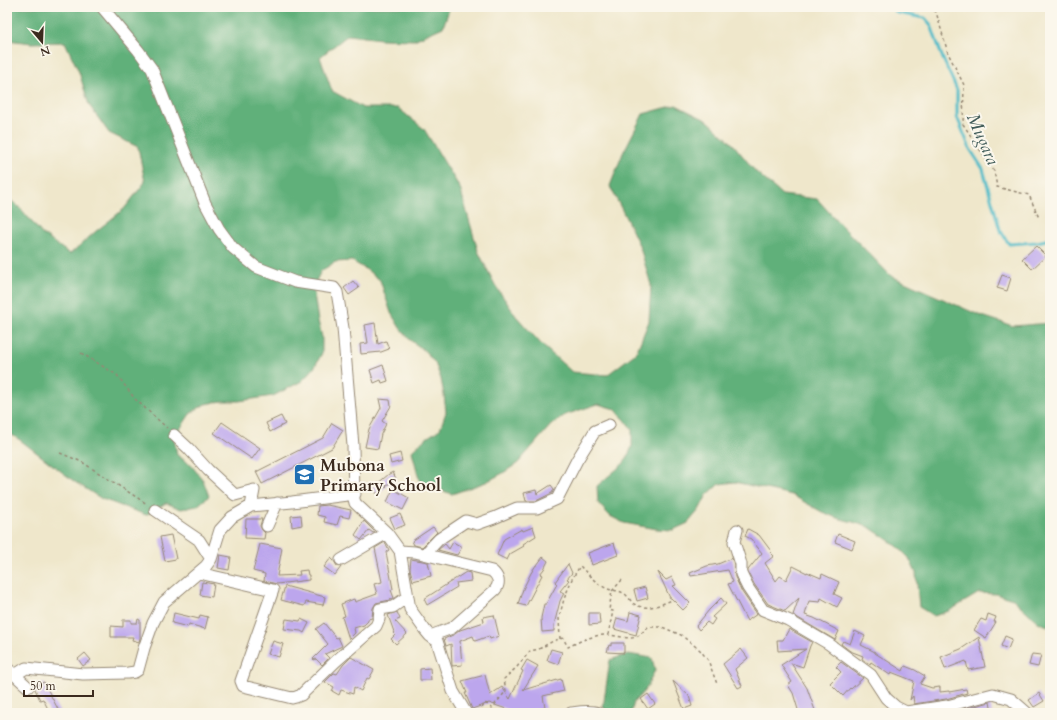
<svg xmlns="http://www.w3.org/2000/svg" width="1057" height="720" viewBox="0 0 1057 720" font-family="Cardo,serif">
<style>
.forest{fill:#61b07a;stroke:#4e6d4c}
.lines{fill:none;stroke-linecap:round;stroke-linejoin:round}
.stream{stroke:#4ebbc8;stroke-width:3}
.building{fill:#bca6ed}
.street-casing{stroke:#958874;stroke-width:13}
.path{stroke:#958874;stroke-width:1.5;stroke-dasharray:3 3;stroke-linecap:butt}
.street{stroke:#fff;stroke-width:11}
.labels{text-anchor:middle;stroke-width:4;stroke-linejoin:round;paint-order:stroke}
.poi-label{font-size:17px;font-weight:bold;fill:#3b2a1e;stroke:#fbf7ec;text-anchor:start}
.water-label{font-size:18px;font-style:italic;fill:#425d5a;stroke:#fbf7ec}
</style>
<rect width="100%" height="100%" fill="#fbf7ec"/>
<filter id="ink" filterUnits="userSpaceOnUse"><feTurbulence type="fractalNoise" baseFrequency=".025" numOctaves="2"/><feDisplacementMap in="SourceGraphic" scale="8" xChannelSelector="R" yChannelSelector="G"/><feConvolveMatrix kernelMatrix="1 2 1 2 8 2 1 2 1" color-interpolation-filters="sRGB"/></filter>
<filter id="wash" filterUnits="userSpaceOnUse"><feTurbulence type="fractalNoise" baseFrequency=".012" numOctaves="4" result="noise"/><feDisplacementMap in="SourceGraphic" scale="16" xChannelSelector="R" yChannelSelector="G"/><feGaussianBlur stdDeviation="0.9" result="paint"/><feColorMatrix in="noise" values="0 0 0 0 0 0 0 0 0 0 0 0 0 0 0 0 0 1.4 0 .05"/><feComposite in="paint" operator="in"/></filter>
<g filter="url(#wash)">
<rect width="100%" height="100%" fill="#efe7cb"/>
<path class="forest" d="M7 7H450L443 27 414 40 381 39 348 35 320 57 332 91 363 108H398L424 129 460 188 478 251 495 285 516 316 542 345 572 372 607 375 636 353 649 321 651 285 640 247 625 216 610 186 623 153 643 114 676 105 708 121 733 144 755 171 782 195 817 199 840 224 891 276 979 315 1013 326 1050 323V627L1038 622 1013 599 996 594 979 593 949 611 934 616 919 607 916 573 909 558 897 546 869 527 853 522 837 518 822 512 792 495 735 482 719 484 707 495 699 510 688 523 673 530 657 529 624 523 610 516 598 503 597 486 624 463 632 447V430L626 421 615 409 598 404 565 415 551 425 518 463 503 473 486 482 452 494 420 483 412 451 425 439 440 429 446 412 444 395 441 379 435 363 424 350 410 340 400 328 391 313 380 280 367 270 352 261 335 262 321 271 313 287 318 321 322 337V353L314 368 302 381 273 396 239 401H222L205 404 190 414 174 438 177 455 191 465 203 480 209 496 197 506 181 509 166 503 146 515 102 499 75 482 20 440 7 432V197L21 209 42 234 70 254 95 232 124 209 145 182 138 147 109 133 89 105 79 72 65 42 32 43 7 40Z
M628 654 652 658 655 670 646 689 634 702 631 713H615L603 708 610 660Z"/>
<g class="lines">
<path class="stream" d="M891 7 897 13 925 18 931 25 943 59 957 90V117L970 149 983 169 1000 230 1009 244 1037 242 1050 239"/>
</g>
<g id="blocks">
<path class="building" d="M1036 246 1046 256 1032 269 1022 259Z
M1002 275 1011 278 1007 291 997 288Z
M353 281 359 288 349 295 344 288Z
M375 323 378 344 386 341 389 349 381 352 361 354 360 344 368 343 365 325Z
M383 365 388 381 382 383 381 380 374 383 370 370Z
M379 399 390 400 391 406 382 421 386 424 381 434 378 449 365 447 369 429 381 408Z
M281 416 285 424 270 432 266 423Z
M222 422 260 448 252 459 214 433Z
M332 423 343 430 332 448 262 484 256 472 323 438Z
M400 453 402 461 391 464 389 456Z
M393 472 396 479 391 483 385 485 387 486 377 494 374 490 371 491V489L389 474Z
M551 485 554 489 552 493 536 501H526L524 493 536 490 537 494Z
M393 489 409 498 403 510 387 502Z
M327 505 351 510 349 518 340 516 337 525 324 522 325 517 317 515 318 506Z
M400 514 405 525 395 529 390 518Z
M301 515 302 525 292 527 291 516Z
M246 519H262L260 526 262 530 265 533 264 539 245 538Z
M364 521 375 532 373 533 369 530 361 540 355 535Z
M433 527 437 532 422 547 414 545 412 541Z
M533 527 536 536 523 544 524 546 510 554 507 560 497 555 504 539 522 529 523 531Z
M748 529 759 535 771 551 770 552 774 556 765 563 776 581 780 576 786 580 793 566 807 573V572L821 578 822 574 839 582 834 594 842 598 837 607 821 598 820 602 809 601 805 615 814 618 839 631 835 640 793 615 799 598 785 611 768 604 754 584 748 572V570L762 553 751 539 745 536Z
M838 534 855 541 852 549 835 542Z
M171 535 176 559 165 561 160 537Z
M385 542 389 550 386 552 393 589 391 590 394 598 390 600 376 603 373 608 372 618 368 619V621L364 625 354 628 355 633 349 639 342 617 345 616 341 604 354 599 355 602 377 594 374 584 382 582 375 548Z
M453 542 462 547 457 555 438 550 445 544 449 549Z
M614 543 618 555 592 565 588 553Z
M260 544 282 548 277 576 300 575 299 571 307 570 308 575H309V580L277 584 264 581 265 574 253 571Z
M220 555 231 557 229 570 218 568Z
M543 557 548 561 544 569 540 574 542 575 526 606 518 604 523 589 531 573 536 565H537Z
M331 558 334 561 337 566 341 567 335 575 324 567Z
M732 558 734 565 735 577 742 592 757 614 747 621 728 584 733 582 728 570 691 576 690 573 707 566 718 564Z
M411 559 428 562 431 576 413 581 410 569Z
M568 564 572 573 567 579 569 580 560 591 564 593 560 601 554 625V631L542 632 541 618 544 604H546L557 584 555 582Z
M466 572 470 573 471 581 456 583 457 587 427 605 424 599Z
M658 572 666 580 672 577 676 585 673 586 690 603 683 610 671 598H670Z
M202 582 214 584 212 597 200 595Z
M285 586 325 597 323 605 306 602 304 606 281 600Z
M645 587 648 598 637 601 634 590Z
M721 598 726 604 712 617 715 619 711 625 707 622 699 630 696 626 709 610Z
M397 612 400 619 395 621 407 634 396 644 391 639 395 635 393 633 394 632 388 615Z
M630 612 641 615 636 635 614 629 617 618 628 621Z
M174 613 199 619 200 615 208 617 205 629 189 624 188 627 172 623Z
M589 613H599L600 624 589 625Z
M988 614 996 617 994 622H996L986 638 974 630 981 619 986 621Z
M494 615 499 636 490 639 489 636 475 641 473 636 460 641 462 665 452 666 451 644 446 646 444 639 455 634 460 630 484 622 483 617Z
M138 619 140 620V638L139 642 132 640 133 637H111V626L123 627V620H131V623H137Z
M286 619 300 621 301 619 309 623 304 633 301 631 284 629Z
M324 623 336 638 338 637 342 646 325 654 329 658 322 665 316 659 314 660 313 659 328 644 316 629Z
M789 629 812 642 810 646 803 667 791 663 807 688 816 713H799L793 693 788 685 792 682 781 665 806 649 778 651 777 640H783Z
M855 631 865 636 861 645 875 652V653L903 671 905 666 915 670 925 676 920 684 932 688 940 687V692L949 691V692L966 689 967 693 946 699 914 704 913 696 910 700 914 681 891 672 890 675 871 662 870 664 866 662 862 659 863 656 850 651 841 644 843 641 850 644Z
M1005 636 1012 639 1008 649 1001 646Z
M979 637 985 667 968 670 966 661 945 669 941 657 961 649Z
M273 641 283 644 279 657 268 654Z
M611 643H624V653L607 652 609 645 611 646Z
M551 649 562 652 558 664 547 660Z
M741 649 748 658 735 669 742 686 738 688 723 664Z
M85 653 91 660 83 666 78 659Z
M1032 654 1041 655 1038 667 1029 665Z
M351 657 374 670 369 679 367 678 361 691 354 687 353 694 341 690 339 695 332 691 334 687 325 682 334 673 337 674 343 665Z
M527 660 538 666 523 690 561 679 564 691 543 696 545 708 532 710 533 712 518 713 489 703 472 709 465 693H467L462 681 485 675 490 695 502 687 510 699 523 671 521 670Z
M841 662 863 678 851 689 850 688 843 696 830 683 841 672 836 667Z
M430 668 431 680H420V669Z
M673 681 689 696 692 706 684 709Z
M44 682 50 694 60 713H50L43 699 40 700 35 689V686Z
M1039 693 1044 701 1034 707 1029 700Z
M648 694 655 704 648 709 641 699Z
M990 702 992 713H954L953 712Z"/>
</g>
</g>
<g filter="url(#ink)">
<use href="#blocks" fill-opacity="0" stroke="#958874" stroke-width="1"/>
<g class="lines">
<defs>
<path id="street" d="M102 7 138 50 152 69 205 203 219 229 233 248 256 267 295 282 334 288 337 292 343 328 353 446 354 499 355 503 387 533 400 551 410 609 425 630 430 636 437 641 453 691 466 713
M174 435 188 448 208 470 235 495 254 490 251 506
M155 510 199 540 211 559
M267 526 277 503
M737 530 734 542 741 564V574L748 588 763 610 788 620 829 644 871 675 886 698 896 707 906 712 947 706 993 694 1011 699 1027 713
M400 551 415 552 492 571C498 576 501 583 495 590L452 628 430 636
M425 554 439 539 466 521 477 524 494 518 517 508H537L557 499 577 460 595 431 609 425
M341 560 387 533
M199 573 273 590 241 681 243 686 292 698 296 697 301 695 336 661 376 626 379 619 380 609 393 607 407 597
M7 668 28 687
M15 675 26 668 83 674 128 673 135 672 138 670 144 648 153 623 164 602 206 566 211 559 220 530 232 517 251 506 292 502 355 494
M571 713C579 712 590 710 598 713"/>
</defs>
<use href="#street" class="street-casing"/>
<path class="path" d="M929 7 936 12 948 53 964 85 963 124 994 171 997 187 1029 195 1039 218
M81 353 117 375 135 399 167 428
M60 453 82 462 147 504
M608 635 613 611 609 610 612 591 622 580
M560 639 559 618 564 599 572 579 580 566C588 574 597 585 608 589 613 591 619 590 623 593 628 595 630 601 634 604 647 611 660 605 672 600
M479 713 485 703 492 708 506 691 504 679 517 667 530 651 539 649 553 641 563 638 568 647C580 641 595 634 608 635 615 635 629 640 636 637 640 635 645 630 648 627H662L681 635 700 650 708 660 717 684"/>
<use href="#street" class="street"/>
</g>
</g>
<defs>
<symbol id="school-square" viewBox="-11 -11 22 22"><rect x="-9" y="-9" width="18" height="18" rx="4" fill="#1f6fb2" stroke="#fbf7ec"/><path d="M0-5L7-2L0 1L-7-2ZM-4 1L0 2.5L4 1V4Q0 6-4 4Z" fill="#fff"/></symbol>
</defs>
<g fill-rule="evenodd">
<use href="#school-square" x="292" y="462" width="25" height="25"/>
</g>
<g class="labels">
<g class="poi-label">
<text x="320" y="471">Mubona<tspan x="320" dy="20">Primary School</tspan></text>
</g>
<g class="water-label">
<text transform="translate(983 139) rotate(66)" y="6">Mugara</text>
</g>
</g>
<rect width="1057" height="720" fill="none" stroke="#fbf7ec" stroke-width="24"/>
<g transform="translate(42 42) rotate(161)" stroke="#fbf7ec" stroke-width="3" paint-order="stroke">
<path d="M0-3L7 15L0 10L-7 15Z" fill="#3b2a1e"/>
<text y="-6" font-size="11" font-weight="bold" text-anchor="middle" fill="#3b2a1e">N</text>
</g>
<path d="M24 690v6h69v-6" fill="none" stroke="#3b2a1e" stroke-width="2"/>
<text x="30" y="690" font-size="12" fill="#3b2a1e" stroke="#fbf7ec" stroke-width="3" paint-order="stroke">50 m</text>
</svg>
